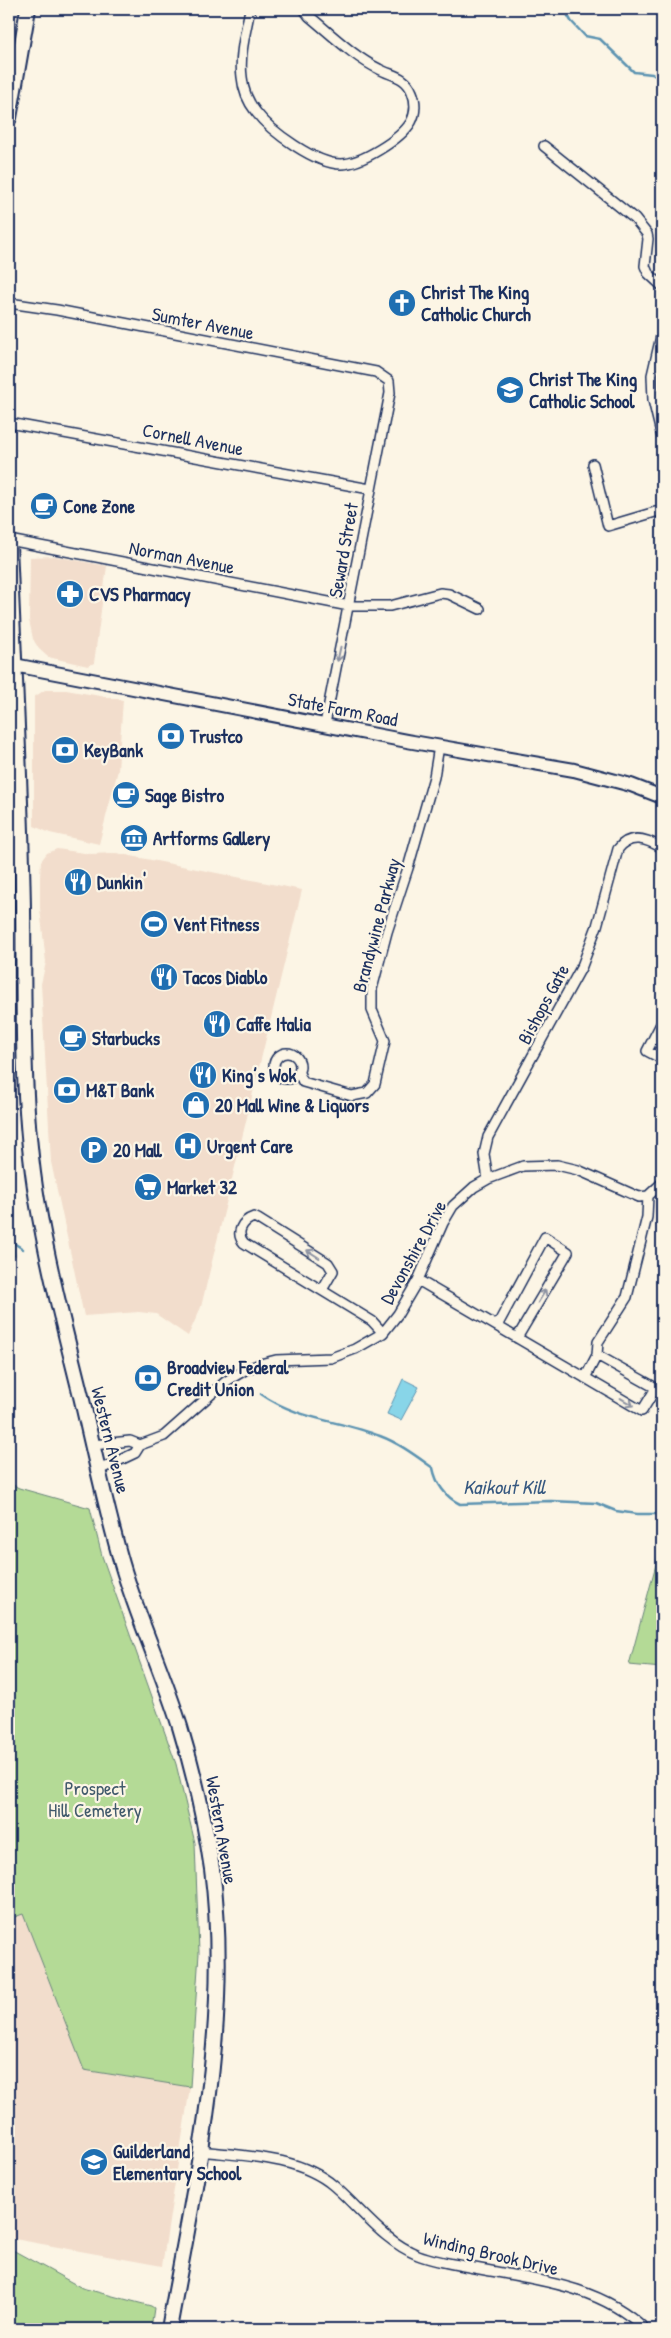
<svg xmlns="http://www.w3.org/2000/svg" width="671" height="2338" viewBox="0 0 671 2338" font-family="'Patrick Hand',sans-serif">
<style>
.built{fill:#f2ddcc}
.green{fill:#b4da96;stroke:#68847a}
.water{fill:#88d5e8;stroke:#5c93b1}
.lines{fill:none;stroke-linecap:round;stroke-linejoin:round}
.stream{stroke:#5c93b1;stroke-width:2.5}
.minor-casing{stroke:#1b2f5e;stroke-width:12}
.secondary-casing{stroke:#1b2f5e;stroke-width:16}
.primary-casing{stroke:#1b2f5e;stroke-width:18}
.minor{stroke:#fcf5e5;stroke-width:9}
.secondary{stroke:#fcf5e5;stroke-width:12}
.primary{stroke:#fcf5e5;stroke-width:14}
.oneway{stroke:#8c92a2}
.labels{text-anchor:middle;stroke-width:4.5;stroke-linejoin:round;paint-order:stroke}
.poi-label{font-size:19px;font-weight:bold;fill:#1b2f5e;stroke:#fcf5e5;text-anchor:start}
.street-label{font-size:19px;fill:#1b2f5e;stroke:#fcf5e5}
.park-label{font-size:19px;fill:#415a6c;stroke:#fcf5e5}
.water-label{font-size:20px;font-style:italic;fill:#365880;stroke:#fcf5e5}
</style>
<rect width="100%" height="100%" fill="#fcf5e5"/>
<filter id="ink" filterUnits="userSpaceOnUse"><feTurbulence type="fractalNoise" baseFrequency=".02" numOctaves="2"/><feDisplacementMap in="SourceGraphic" scale="10" xChannelSelector="R" yChannelSelector="G"/><feConvolveMatrix kernelMatrix="1 2 1 2 8 2 1 2 1" color-interpolation-filters="sRGB"/></filter>
<g filter="url(#ink)">
<path class="built" d="M54 556 107 566 94 663 88 666 48 657 39 649 33 639 29 620 30 557Z
M45 690H66L123 700 118 770 99 844 50 833 34 826V697Z
M57 849 91 854 116 853 302 890 201 1307 188 1336 156 1314 139 1312 84 1316 51 1162 41 984 46 962 40 908V877L41 861 47 853Z
M23 1914 84 2070 190 2087 162 2266 9 2238V1919Z"/>
<path class="green" d="M9 1198 15 1256 9 1255Z
M9 1483 19 1488 90 1508 102 1556 176 1764 195 1843 199 1953 190 2087 84 2070 23 1914 9 1919Z
M662 1542V1668L629 1665Z
M9 2248 82 2288 151 2306 154 2308 151 2329H9Z"/>
<path class="water" d="M403 1379 419 1387 401 1420 387 1414Z"/>
<g class="lines">
<path class="stream" d="M564 9 571 21 585 36 600 39 634 72 652 74 662 80
M9 1240 23 1249
M261 1394C298 1420 339 1420 380 1436 399 1443 416 1456 433 1468 436 1483 445 1497 460 1504L551 1501 596 1503 616 1511 637 1514H662"/>
<defs>
<path id="minor" d="M250 9C246 31 239 54 242 77 243 89 248 102 256 112 271 132 316 164 341 164 361 164 401 139 411 122 416 113 416 101 412 92 406 76 392 76 379 69 354 57 331 34 309 16L304 9
M544 146 635 219 647 234 648 239 645 266 648 273 662 286
M9 303 57 310 376 372 389 381 390 393 325 724
M662 332 652 375 653 400 662 437
M9 423 370 489
M593 464 608 526 662 510
M9 540 349 606H390L440 593 449 594 480 609
M662 1022 647 1051 662 1059
M274 1066a13 13 0 1 1 26 0a13 13 0 1 1-26 0Z
M299 1073 303 1082 352 1096 367 1093 375 1084 385 1041 372 1010V989L387 932 408 868 434 777 439 746
M488 1179 484 1154 488 1137 582 966 597 926 618 849C630 833 647 839 662 848
M418 1280 642 1411 656 1388 597 1355 585 1378
M322 1290 333 1271 328 1263 258 1219 254 1217C242 1221 235 1233 244 1243L372 1321 383 1333
M497 1326 545 1237 568 1252 517 1338
M597 1355 598 1342 627 1297 647 1217 648 1196
M93 1445 130 1441 140 1445
M99 1470 135 1453 140 1445 164 1436 225 1382 245 1370 260 1364 276 1360 331 1358 355 1349 383 1333 398 1314 418 1280 443 1223 453 1206 474 1187 488 1179 523 1166 557 1165 578 1170 639 1197 648 1196 662 1183
M200 2151C244 2156 299 2156 334 2186 362 2210 383 2241 418 2255 434 2261 452 2264 469 2267 530 2279 599 2284 645 2329"/>
<path id="secondary" d="M9 664 407 741 574 770 631 785 662 797"/>
<path id="primary" d="M9 118 28 9
M9 545C14 667 21 788 23 909 24 1006 21 1104 37 1200 48 1266 65 1331 81 1396 94 1451 106 1509 122 1564 138 1619 163 1672 180 1727 194 1773 205 1821 212 1869 232 2023 196 2178 169 2329"/>
</defs>
<use href="#minor" class="minor-casing"/>
<use href="#secondary" class="secondary-casing"/>
<use href="#primary" class="primary-casing"/>
<use href="#minor" class="minor"/>
<use href="#secondary" class="secondary"/>
<use href="#primary" class="primary"/>
</g>
<defs><path id="oneway-shaft" d="M-6 0H5M1.5-3L5.5 0L1.5 3" fill="none" stroke-width="1.6" stroke-linecap="round" stroke-linejoin="round" transform="scale(1.25)"/></defs>
<g class="oneway">
<use href="#oneway-shaft" transform="translate(339 654) rotate(102)"/>
<use href="#oneway-shaft" transform="translate(313 1254) rotate(-148)"/>
<use href="#oneway-shaft" transform="translate(542 1296) rotate(-59)"/>
<use href="#oneway-shaft" transform="translate(627 1402) rotate(31)"/>
</g>
</g>
<defs>
<symbol id="church-disc" viewBox="-11 -11 22 22"><circle r="9.5" fill="#1f6fb2" stroke="#fcf5e5"/><path d="M-1.2-6h2.4v3.5h3.3v2.4h-3.3V6h-2.4V-.1h-3.3v-2.4h3.3Z" fill="#fff"/></symbol>
<symbol id="school-disc" viewBox="-11 -11 22 22"><circle r="9.5" fill="#1f6fb2" stroke="#fcf5e5"/><path d="M0-5L7-2L0 1L-7-2ZM-4 1L0 2.5L4 1V4Q0 6-4 4Z" fill="#fff"/></symbol>
<symbol id="cafe-disc" viewBox="-11 -11 22 22"><circle r="9.5" fill="#1f6fb2" stroke="#fcf5e5"/><path d="M-5.5-4.5H6V0H3Q3 3.5 0 3.5H-2.5Q-5.5 3.5-5.5 0ZM3-3.2v2h1.7v-2ZM-6 4.5H4V6H-6Z" fill="#fff"/></symbol>
<symbol id="pharmacy-disc" viewBox="-11 -11 22 22"><circle r="9.5" fill="#1f6fb2" stroke="#fcf5e5"/><path d="M-2-6h4v4h4v4h-4v4h-4v-4h-4v-4h4Z" fill="#fff"/></symbol>
<symbol id="bank-disc" viewBox="-11 -11 22 22"><circle r="9.5" fill="#1f6fb2" stroke="#fcf5e5"/><path d="M-6-4H6V4H-6ZM0-2.3a2.3 2.3 0 1 0 0 4.6a2.3 2.3 0 1 0 0-4.6Z" fill="#fff"/></symbol>
<symbol id="museum-disc" viewBox="-11 -11 22 22"><circle r="9.5" fill="#1f6fb2" stroke="#fcf5e5"/><path d="M0-6L6-3V-2H-6V-3ZM-5-1h2V3h-2ZM-1-1h2V3h-2ZM3-1h2V3H3ZM-6 4H6V6H-6Z" fill="#fff"/></symbol>
<symbol id="restaurant-disc" viewBox="-11 -11 22 22"><circle r="9.5" fill="#1f6fb2" stroke="#fcf5e5"/><path d="M-5-6h1v4h1v-4h1v4h1v-4h1v5L-1.5 .5V6h-2V.5L-5-1ZM5-6V6H3V1.5H1.5Q1.5-4 5-6Z" fill="#fff"/></symbol>
<symbol id="stadium-disc" viewBox="-11 -11 22 22"><circle r="9.5" fill="#1f6fb2" stroke="#fcf5e5"/><path d="M0-5a6.5 5 0 1 0 0 10a6.5 5 0 1 0 0-10ZM-3.5-1.8h7v3.6h-7Z" fill="#fff"/></symbol>
<symbol id="shop-disc" viewBox="-11 -11 22 22"><circle r="9.5" fill="#1f6fb2" stroke="#fcf5e5"/><path d="M-5-2.5h2.3a2.7 3.5 0 0 1 5.4 0H5L5.5 6h-11ZM-1.5-2.5h3a1.5 2.3 0 0 0-3 0Z" fill="#fff"/></symbol>
<symbol id="hospital-disc" viewBox="-11 -11 22 22"><circle r="9.5" fill="#1f6fb2" stroke="#fcf5e5"/><path d="M-5-5h3v3.5h4V-5h3V5h-3V1.5h-4V5h-3Z" fill="#fff"/></symbol>
<symbol id="parking-disc" viewBox="-11 -11 22 22"><circle r="9.5" fill="#1f6fb2" stroke="#fcf5e5"/><path d="M-3.5-5.5H1a3.5 3.5 0 0 1 0 7H-1V5.5H-3.5ZM-1-3.4V-.6H.8a1.4 1.4 0 0 0 0-2.8Z" fill="#fff"/></symbol>
<symbol id="supermarket-disc" viewBox="-11 -11 22 22"><circle r="9.5" fill="#1f6fb2" stroke="#fcf5e5"/><path d="M-6-5.5h2.5l.6 2H6L4.5 2H-2.5L-4.4-4H-6ZM-1.5 3.2a1.3 1.3 0 1 0 .1 0ZM3 3.2a1.3 1.3 0 1 0 .1 0Z" fill="#fff"/></symbol>
</defs>
<g fill-rule="evenodd">
<use href="#church-disc" x="386" y="287" width="32" height="32"/>
<use href="#school-disc" x="494" y="374" width="32" height="32"/>
<use href="#cafe-disc" x="28" y="490" width="32" height="32"/>
<use href="#pharmacy-disc" x="54" y="578" width="32" height="32"/>
<use href="#bank-disc" x="155" y="720" width="32" height="32"/>
<use href="#bank-disc" x="49" y="734" width="32" height="32"/>
<use href="#cafe-disc" x="110" y="779" width="32" height="32"/>
<use href="#museum-disc" x="118" y="822" width="32" height="32"/>
<use href="#restaurant-disc" x="62" y="866" width="32" height="32"/>
<use href="#stadium-disc" x="138" y="908" width="32" height="32"/>
<use href="#restaurant-disc" x="148" y="961" width="32" height="32"/>
<use href="#restaurant-disc" x="201" y="1008" width="32" height="32"/>
<use href="#cafe-disc" x="57" y="1022" width="32" height="32"/>
<use href="#restaurant-disc" x="187" y="1059" width="32" height="32"/>
<use href="#bank-disc" x="51" y="1074" width="32" height="32"/>
<use href="#shop-disc" x="180" y="1089" width="32" height="32"/>
<use href="#hospital-disc" x="172" y="1130" width="32" height="32"/>
<use href="#parking-disc" x="78" y="1134" width="32" height="32"/>
<use href="#supermarket-disc" x="132" y="1171" width="32" height="32"/>
<use href="#bank-disc" x="132" y="1362" width="32" height="32"/>
<use href="#school-disc" x="78" y="2146" width="32" height="32"/>
</g>
<g class="labels">
<g class="poi-label">
<text x="421" y="299">Christ The King<tspan x="421" dy="22">Catholic Church</tspan></text>
<text x="529" y="386">Christ The King<tspan x="529" dy="22">Catholic School</tspan></text>
<text x="63" y="513">Cone Zone</text>
<text x="89" y="601">CVS Pharmacy</text>
<text x="190" y="743">Trustco</text>
<text x="84" y="757">KeyBank</text>
<text x="145" y="802">Sage Bistro</text>
<text x="153" y="845">Artforms Gallery</text>
<text x="97" y="889">Dunkin'</text>
<text x="173" y="931">Vent Fitness</text>
<text x="183" y="984">Tacos Diablo</text>
<text x="236" y="1031">Caffe Italia</text>
<text x="92" y="1045">Starbucks</text>
<text x="222" y="1082">King’s Wok</text>
<text x="86" y="1097">M&amp;T Bank</text>
<text x="215" y="1112">20 Mall Wine &amp; Liquors</text>
<text x="207" y="1153">Urgent Care</text>
<text x="113" y="1157">20 Mall</text>
<text x="167" y="1194">Market 32</text>
<text x="167" y="1374">Broadview Federal<tspan x="167" dy="22">Credit Union</tspan></text>
<text x="113" y="2158">Guilderland<tspan x="113" dy="22">Elementary School</tspan></text>
</g>
<g class="street-label">
<text transform="translate(203 323) rotate(11)" y="7">Sumter Avenue</text>
<text transform="translate(193 439) rotate(11)" y="7">Cornell Avenue</text>
<text transform="translate(343 550) rotate(-80)" y="7">Seward Street</text>
<text transform="translate(182 557) rotate(11)" y="7">Norman Avenue</text>
<text transform="translate(343 709) rotate(11)" y="7">State Farm Road</text>
<text transform="translate(376 925) rotate(-75)" y="7">Brandywine Parkway</text>
<text transform="translate(543 1004) rotate(-62)" y="7">Bishops Gate</text>
<text transform="translate(413 1252) rotate(-61)" y="7">Devonshire Drive</text>
<text transform="translate(111 1440) rotate(76)" y="7">Western Avenue</text>
<text transform="translate(222 1830) rotate(80)" y="7">Western Avenue</text>
<text transform="translate(491 2253) rotate(13)" y="7">Winding Brook Drive</text>
</g>
<g class="park-label">
<text x="95" y="1795">Prospect<tspan x="95" dy="22">Hill Cemetery</tspan></text>
</g>
<g class="water-label">
<text x="504" y="1494">Kaikout Kill</text>
</g>
</g>
<rect width="671" height="2338" fill="none" stroke="#fcf5e5" stroke-width="30"/>
<rect x="15" y="15" width="641" height="2308" fill="none" stroke="#1b2f5e" stroke-width="2" filter="url(#ink)"/>
</svg>
